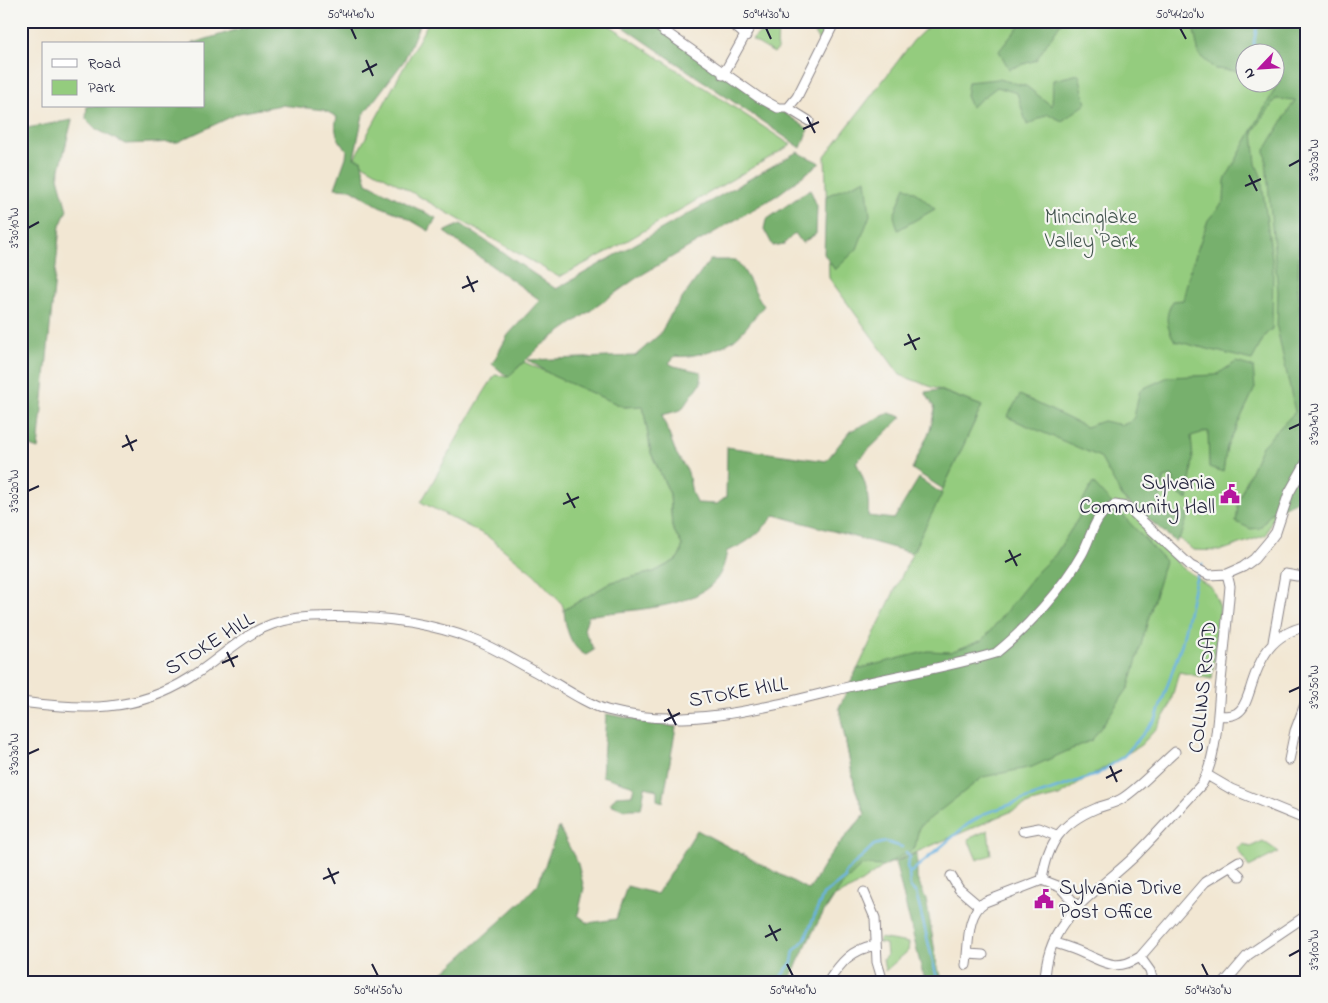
<svg xmlns="http://www.w3.org/2000/svg" width="1328" height="1003" viewBox="0 0 1328 1003" font-family="'Indie Flower',sans-serif">
<style>
.green{fill:#94cc7e;stroke:#5b775c;fill-rule:evenodd}
.forest{fill:#77b06d;stroke:#4c6954}
.lines{fill:none;stroke-linecap:round;stroke-linejoin:round}
.stream{stroke:#6bb3e2;stroke-width:2.5}
.minor-casing{stroke:#8a8487;stroke-width:11}
.minor{stroke:#fff;stroke-width:9}
.ticks{fill:none;stroke:#22223b;stroke-width:2}
.labels{text-anchor:middle;stroke-width:4.5;stroke-linejoin:round;paint-order:stroke}
.park-label{font-size:21px;fill:#44554f;stroke:#f6f6f2}
.poi-label{font-size:21px;fill:#22223b;stroke:#f6f6f2;text-anchor:end}
.street-label{font-size:21px;fill:#22223b;stroke:#f6f6f2}
.neatline{fill:none;stroke:#22223b;stroke-width:2}
.ticks-label{font-size:12px;text-anchor:middle;fill:#22223b}
</style>
<rect width="100%" height="100%" fill="#f6f6f2"/>
<filter id="ink" filterUnits="userSpaceOnUse"><feTurbulence type="fractalNoise" baseFrequency=".02" numOctaves="2"/><feDisplacementMap in="SourceGraphic" scale="10" xChannelSelector="R" yChannelSelector="G"/><feConvolveMatrix kernelMatrix="1 2 1 2 8 2 1 2 1" color-interpolation-filters="sRGB"/></filter>
<filter id="wash" filterUnits="userSpaceOnUse"><feTurbulence type="fractalNoise" baseFrequency=".0096" numOctaves="4" result="noise"/><feDisplacementMap in="SourceGraphic" scale="20" xChannelSelector="R" yChannelSelector="G"/><feGaussianBlur stdDeviation="1.12" result="paint"/><feColorMatrix in="noise" values="0 0 0 0 0 0 0 0 0 0 0 0 0 0 0 0 0 1.4 0 .05"/><feComposite in="paint" operator="in"/></filter>
<g filter="url(#wash)">
<rect width="100%" height="100%" fill="#f2e7d3"/>
<path class="green" d="M429 21H603L791 145 613 249 559 277 354 159Z
M770 21 778 24 777 50 774 53 752 40 759 33 766 35Z
M808 21H821L825 34 819 41Z
M934 21H1307V452L1283 490 1266 535 1220 551 1193 550 1173 533 1123 498 1180 566 1212 588 1220 607 1212 679 1179 672 1169 708 1156 729 1141 745 1059 796 1031 803 884 866 853 888 835 896 826 910 830 855 865 814 855 788 839 708 982 406 900 375 829 278 825 156 914 40ZM1246 52H1276V82H1246Z
M524 362 624 407 643 405 651 453 670 494 672 527 682 545 681 553 676 560 654 572 612 582 564 610 562 604 534 574 487 536 421 502C446 460 468 416 495 375L508 377Z
M988 830 991 855 977 860 968 839Z
M1263 841 1279 852 1249 867 1237 848 1244 844 1250 847Z
M879 938 909 943 908 951 885 971 883 959 887 955 886 944 879 943Z"/>
<path class="forest" d="M265 21H421L404 61 363 115 354 158 361 160 367 183 436 218 429 231 402 215 379 206 351 189 335 188 346 157 347 150C337 139 333 131 337 117L324 110 281 105 239 113 178 142 125 144 96 129 86 119 87 106H204V44H190Z
M615 21H650L808 129 801 148Z
M1023 21H1062L1036 60 1009 69 999 51Z
M1192 21H1307V116L1301 160 1298 287 1302 331 1307 352V496L1270 514 1260 528 1251 529 1236 522 1239 498 1262 446 1295 412 1277 328 1278 292 1265 150 1295 100 1276 99 1253 132 1256 164 1261 176 1273 266 1272 329 1266 334 1252 360 1175 341C1166 327 1164 316 1173 301L1183 300 1190 271 1208 220 1224 201 1225 180 1280 80 1276 79V52H1246L1245 72 1215 69 1199 55Z
M1079 74 1086 104 1062 121 1048 114 1027 125 1017 93 997 87 971 107 966 96 968 82 998 79 1026 86 1052 106 1053 80Z
M72 120 58 177 67 210 60 226 38 449 21 443V129Z
M797 152 820 163 776 196 638 277 542 345 508 377 492 364 508 335 540 300 444 232 461 224 556 289Z
M866 179 870 215 857 249 835 270 824 254 826 196Z
M905 186 919 195 935 209 898 230 894 216Z
M810 189 817 206 816 234 802 243 795 233 784 244 773 246 764 229 766 220Z
M710 260H736C748 274 753 290 764 306 754 316 744 333 732 341 720 349 689 359 675 356L669 363 674 366 701 372V383L681 410 662 415 676 453 688 472 692 493 697 503 717 504 726 497 727 447 826 461 850 431 889 413 902 417 856 462C865 480 870 496 868 516L894 519 919 478 942 494 912 553 775 515C760 532 748 544 727 551 725 561 723 571 716 580 690 611 625 609 588 616L584 630 594 650 586 655C570 648 565 626 564 610L612 582 654 572 676 560 681 553 682 545 672 527 670 494 651 453 643 406 624 407 553 376 528 360 635 356 660 334 671 314Z
M1236 362 1253 367 1255 388 1227 447 1223 472 1209 467 1208 431 1191 436 1193 459 1188 500 1180 495 1172 476 1164 478 1158 507 1172 519H1177L1180 510 1188 515 1182 534 1176 542 1123 498 1100 457 1007 417 1020 395 1086 427 1103 421 1122 425 1130 422 1134 417 1140 390 1168 377 1216 375Z
M939 390 982 406 943 489 912 469 930 430 935 409 925 392Z
M1093 483 1165 561 1129 687 1092 740 1032 767 983 777 919 827 915 848 884 866 863 865C827 893 809 942 788 982H420L440 974 451 966 522 901 538 884 559 827 578 864 584 888 578 915 588 923 616 919 627 886 657 894 697 830 809 890 830 855 865 814 855 788 839 708 857 669 928 651 950 652 983 640 1039 570 1055 555 1079 517V507Z
M606 714 676 727 663 802 657 800V790L645 787 641 809H622L610 804 616 796 632 795 634 786 602 776Z
M917 853V879L926 899 938 969 944 982H927L922 971 895 862Z"/>
<g class="lines">
<path class="stream" d="M1253 47 1258 21
M906 852 910 857 907 866 909 872H911L968 824 986 813 1098 774 1124 756 1156 719 1182 643 1195 582 1202 564
M909 872 910 887 916 893 938 982
M777 982 792 962 794 951 805 939 823 895 845 878V873L874 845 886 842 902 847"/>
</g>
</g>
<g filter="url(#ink)">
<g class="lines">
<defs>
<path id="minor" d="M650 21 758 97 778 108H788L809 121
M729 21 746 36
M664 32 673 21
M723 75 753 21
M788 108 797 97 835 21
M1273 642 1285 574 1297 576
M1307 699 1295 731 1307 733
M21 702C83 710 135 713 190 678 235 649 253 619 312 617 367 615 424 620 474 640 495 648 515 661 534 671 555 682 585 704 607 710 692 733 783 702 865 683 909 673 953 666 996 653 1026 629 1063 588 1082 554 1092 536 1094 513 1115 505L1127 507 1191 566 1209 575 1227 574 1243 567 1254 559 1270 540 1276 532 1289 493 1307 461
M1218 715C1224 716 1231 717 1237 713 1245 708 1247 698 1250 690 1260 657 1271 634 1307 626
M1289 760 1295 731
M1207 775 1231 789 1307 820
M1023 831 1039 828 1056 835
M1232 868 1240 876
M951 876 959 889 979 906
M1042 880C1048 842 1061 823 1097 808 1105 805 1116 803 1123 798 1141 786 1158 767 1175 752
M864 892 875 918 877 962 883 982
M1055 943C1065 946 1075 949 1085 954 1108 964 1117 971 1140 957L1205 882 1239 861
M968 954 983 955
M1140 957 1150 971 1153 982
M966 965C969 945 966 913 985 902L1042 880 1060 887 1077 906
M828 982C841 962 851 950 875 945
M1045 982C1046 916 1098 893 1137 854 1160 831 1181 807 1202 784 1217 755 1217 722 1220 690 1224 655 1227 620 1230 586L1227 574
M1225 982 1248 955 1307 915"/>
</defs>
<use href="#minor" class="minor-casing"/>
<use href="#minor" class="minor"/>
</g>
</g>
<path class="ticks" d="M351 28 356 39M766 28 771 39M1180 28 1186 39M366 60 373 76M362 72 377 64M807 117 815 133M803 129 819 122M1289 166 1300 160M1249 175 1257 191M1245 186 1261 179M28 228 39 222M467 276 474 292M462 288 478 281M908 334 916 350M904 345 920 338M1289 429 1300 424M126 435 133 451M122 447 137 440M28 491 39 486M567 493 575 508M563 504 579 497M1009 550 1017 566M1005 562 1021 554M227 652 234 667M222 663 238 656M1289 692 1300 687M668 709 676 725M664 721 680 713M28 754 39 749M1110 766 1117 782M1106 778 1122 770M328 868 335 884M323 879 339 872M769 925 777 941M765 937 781 929M1289 956 1300 950M372 964 378 976M787 964 793 976M1202 964 1208 976"/>
<defs>
<symbol id="civic-bare" viewBox="-9 -9 18 18"><path d="M-.6-6.5H3V-4.5H.6V-3L4-1V1h2V6H-6V1h2V-1L-.6-3ZM-1.2 2.5V6h2.4V2.5Z" fill="#b5179e" stroke="#f6f6f2" stroke-width="2.5" paint-order="stroke"/></symbol>
</defs>
<g fill-rule="evenodd">
<use href="#civic-bare" x="1216" y="480" width="28" height="28"/>
<use href="#civic-bare" x="1030" y="885" width="28" height="28"/>
</g>
<g class="labels">
<g class="park-label">
<text x="1091" y="223">Mincinglake<tspan x="1091" dy="24">Valley Park</tspan></text>
</g>
<g class="poi-label">
<text x="1215" y="489">Sylvania<tspan x="1215" dy="24">Community Hall</tspan></text>
<text x="1059" y="894" text-anchor="start">Sylvania Drive<tspan x="1059" dy="24">Post Office</tspan></text>
</g>
<g class="street-label">
<text transform="translate(209 643) rotate(-32)" y="7">STOKE HILL</text>
<text transform="translate(1202 687) rotate(-84)" y="7">COLLINS ROAD</text>
<text transform="translate(738 691) rotate(-10)" y="7">STOKE HILL</text>
</g>
</g>
<rect width="1328" height="1003" fill="none" stroke="#f6f6f2" stroke-width="55"/>
<rect x="42" y="42" width="162" height="65" fill="#f6f6f2" stroke="#a1a1a9"/>
<rect x="52" y="59" width="25" height="8" fill="#ffffff" stroke="#a1a1a9"/>
<text x="88" y="68" font-size="15" fill="#22223b">Road</text>
<rect x="52" y="80" width="25" height="15" fill="#94cc7e" stroke="#a1a1a9"/>
<text x="88" y="92" font-size="15" fill="#22223b">Park</text>
<g transform="translate(1260 68) rotate(245)"><circle r="24" fill="#f6f6f2" stroke="#a1a1a9"/>
<path d="M0-4L9 19L0 12L-9 19Z" fill="#b5179e"/>
<text y="-8" font-size="14" font-weight="bold" text-anchor="middle" fill="#22223b">N</text>
</g>
<rect x="28" y="28" width="1272" height="948" class="neatline"/>
<g class="ticks-label">
<text x="351" y="18">50°44'40"N</text>
<text x="766" y="18">50°44'30"N</text>
<text x="1180" y="18">50°44'20"N</text>
<text transform="translate(1314 160) rotate(-90)" y="4">3°30'30"W</text>
<text transform="translate(14 228) rotate(-90)" y="4">3°30'10"W</text>
<text transform="translate(1314 424) rotate(-90)" y="4">3°30'40"W</text>
<text transform="translate(14 491) rotate(-90)" y="4">3°30'20"W</text>
<text transform="translate(1314 687) rotate(-90)" y="4">3°30'50"W</text>
<text transform="translate(14 754) rotate(-90)" y="4">3°30'30"W</text>
<text transform="translate(1314 950) rotate(-90)" y="4">3°31'00"W</text>
<text x="378" y="994">50°44'50"N</text>
<text x="793" y="994">50°44'40"N</text>
<text x="1208" y="994">50°44'30"N</text>
</g>
</svg>
